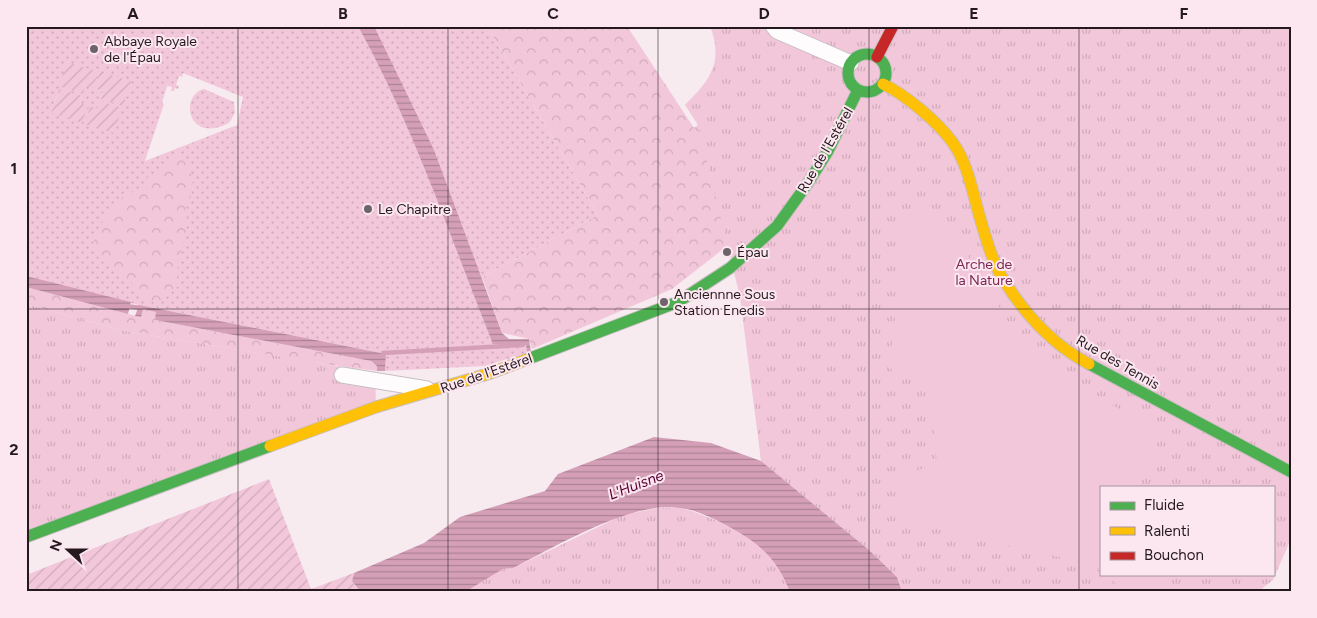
<svg xmlns="http://www.w3.org/2000/svg" width="1317" height="618" viewBox="0 0 1317 618" font-family="Figtree,sans-serif">
<style>
.grass{fill:url(#grass-dots);fill-rule:evenodd}
.forest{fill:url(#forest-crowns)}
.park{fill:url(#park-tufts);fill-rule:evenodd}
.garden{fill:url(#garden-furrows)}
.pitch{fill:#f3c7da}
.water{fill:url(#water-rules)}
.lines{fill:none;stroke-linecap:round;stroke-linejoin:round}
.stream{stroke:#d5a0b7;stroke-width:4.5}
.street-casing{stroke:#c8bec2;stroke-width:17}
.fast-casing{stroke:#c8bec2;stroke-width:13}
.slow-casing{stroke:#c8bec2;stroke-width:13}
.jam-casing{stroke:#c8bec2;stroke-width:13}
.street{stroke:#fefcfd;stroke-width:15}
.fast{stroke:#4caf50;stroke-width:11}
.slow{stroke:#ffc107;stroke-width:11}
.jam{stroke:#c62828;stroke-width:11}
.grid{fill:none;stroke:#241a1e;stroke-width:1;stroke-opacity:0.55}
.poi-dot{fill:#6e6368;stroke:#fce6ef;stroke-width:2}
.labels{text-anchor:middle;stroke-width:4;stroke-linejoin:round;paint-order:stroke}
.poi-label{font-size:14px;fill:#241a1e;stroke:#fce6ef;text-anchor:start}
.street-label{font-size:14px;fill:#241a1e;stroke:#fce6ef}
.park-label{font-size:14px;fill:#7c2853;stroke:#fce6ef}
.water-label{font-size:15px;font-style:italic;fill:#570034;stroke:#fce6ef}
.neatline{fill:none;stroke:#241a1e;stroke-width:2}
.grid-label{font-size:16px;text-anchor:middle;font-weight:bold;fill:#241a1e}
</style>
<defs>
<pattern id="grass-dots" width="8" height="8" patternUnits="userSpaceOnUse" patternTransform="scale(1.25)"><rect width="8" height="8" fill="#f3c7da"/><path d="M2 2h.1M6 6h.1" fill="none" stroke="#d0aabb" stroke-width="1.8" stroke-linecap="round"/></pattern>
<pattern id="forest-crowns" width="20" height="18" patternUnits="userSpaceOnUse" patternTransform="scale(1.25)"><rect width="20" height="18" fill="#f3c7da"/><path d="M2 6a3 3 0 1 1 6 0M12 15a3 3 0 1 1 6 0" fill="none" stroke="#d0aabb"/></pattern>
<pattern id="park-tufts" width="24" height="20" patternUnits="userSpaceOnUse" patternTransform="scale(1.25)"><rect width="24" height="20" fill="#f3c7da"/><path d="M3 7l-1-3M5 7V3M7 7l1-3M15 17l-1-3M17 17v-4M19 17l1-3" fill="none" stroke="#d0aabb"/></pattern>
<pattern id="garden-furrows" width="10" height="10" patternUnits="userSpaceOnUse" patternTransform="scale(1.25)"><rect width="10" height="10" fill="#f3c7da"/><path d="M-1 1l2-2M0 10L10 0M9 11l2-2" fill="none" stroke="#d0aabb"/></pattern>
<pattern id="water-rules" width="6" height="5" patternUnits="userSpaceOnUse" patternTransform="scale(1.25)"><rect width="6" height="5" fill="#d5a0b7"/><path d="M0 2.5h6" fill="none" stroke="#ad8294"/></pattern>
</defs>
<rect width="100%" height="100%" fill="#f7ebf0"/>
<path class="grass" d="M26 26H487L598 215 482 277 493 344 526 345 527 353 485 366 385 371 386 354 139 305 37 280 26 276ZM67 62 86 86 83 94ZM183 73 243 97 237 125 145 161 164 104 162 103 167 86 172 87 171 91H174L175 88 178 89 179 86 176 85 179 76 182 77ZM130 81 101 99 103 91 95 89ZM59 89 82 97 80 103 51 113Z
M204 89 234 102 235 113 229 123C186 145 180 94 204 89Z"/>
<path class="forest" d="M487 26H627L694 128 735 95 781 204 672 289 532 349 529 339 502 333 482 277 598 215Z
M181 153C192 171 199 188 185 207 185 212 187 217 187 223 186 244 173 263 179 285L160 303 146 301C140 294 133 282 126 277 93 256 82 252 107 215 117 199 127 191 147 189V178Z
M26 287 140 317 142 309 157 312 155 320 371 361 377 366V371L311 362 125 331 26 304Z"/>
<path class="park" d="M710 26H1291V539L1273 580 1258 592H902L897 577 869 550 761 461 740 297 698 125 685 105C710 80 724 63 710 26ZM1101 487H1273V574H1101Z
M26 304 125 331 375 372 376 407 26 537Z
M679 507C713 518 751 532 775 560 782 569 786 582 790 592H465L503 569 513 568 623 515 657 508Z"/>
<path class="garden" d="M67 62 98 72 93 88 86 86 83 94 59 86Z
M100 72 131 81 123 106 101 99 103 91 95 89Z
M59 89 82 96 80 103 88 106 82 123 51 113Z
M100 101 122 108 114 133 85 124 90 106 97 109Z
M269 479 311 589 354 573 352 581 361 592H26V575Z"/>
<path class="pitch" d="M928 212 947 222 1016 334 1080 390 1164 430 1140 477 1139 487H1101V572L1094 565 914 524 900 517 896 495 903 474 937 465 928 373 900 381 889 366 899 283 894 250 901 224Z
M650 570 660 592H593Z
M1103 574H1176L1165 588C1139 594 1124 592 1103 574Z"/>
<path class="water" d="M358 26H374L434 150 502 333 509 339H529L531 352 527 353 526 345 493 344C450 237 414 127 358 26Z
M26 276 131 302 128 314 26 287Z
M139 305 386 354 385 371H377V366L371 361 155 320 156 312 143 309 141 317 135 316Z
M654 437 711 443 761 461 869 550 897 577 902 592H790C778 561 762 545 733 529 717 520 698 510 680 508 633 500 555 547 513 568L503 569 465 592H361L352 581 354 573 424 543 460 517 545 491 558 474Z"/>
<g class="lines">
<path class="stream" d="M125 306 142 308
M383 353 523 345"/>
<defs>
<path id="street" d="M773 26 777 31 851 63
M342 375 427 389"/>
<path id="fast" d="M848 73a19 19 0 1 1 38 0a19 19 0 1 1-38 0Z
M528 359 678 302 730 268 777 226 808 183 828 151 858 90
M1089 364 1291 472
M26 537 270 446"/>
<path id="slow" d="M883 84C906 95 938 122 953 143 968 164 973 194 980 218 986 238 992 261 1003 279 1024 313 1053 345 1089 364
M270 446 376 407 491 373 528 359"/>
<path id="jam" d="M877 57 893 26"/>
</defs>
<use href="#street" class="street-casing"/>
<use href="#fast" class="fast-casing"/>
<use href="#slow" class="slow-casing"/>
<use href="#jam" class="jam-casing"/>
<use href="#street" class="street"/>
<use href="#fast" class="fast"/>
<use href="#slow" class="slow"/>
<use href="#jam" class="jam"/>
</g>
<path class="grid" d="M238 26V592M448 26V592M658 26V592M869 26V592M1079 26V592M26 309H1291"/>
<g class="poi-dot">
<circle cx="94" cy="49" r="5"/>
<circle cx="368" cy="209" r="5"/>
<circle cx="727" cy="252" r="5"/>
<circle cx="664" cy="302" r="5"/>
</g>
<g class="labels">
<g class="poi-label">
<text x="104" y="46">Abbaye Royale<tspan x="104" dy="16">de l'Épau</tspan></text>
<text x="378" y="214">Le Chapitre</text>
<text x="737" y="257">Épau</text>
<text x="674" y="299">Anciennne Sous<tspan x="674" dy="16">Station Enedis</tspan></text>
</g>
<g class="street-label">
<text transform="translate(825 150) rotate(-60)" y="5">Rue de l'Estérel</text>
<text transform="translate(1118 362) rotate(30)" y="5">Rue des Tennis</text>
<text transform="translate(486 373) rotate(-19)" y="5">Rue de l'Estérel</text>
</g>
<g class="park-label">
<text x="984" y="269">Arche de<tspan x="984" dy="16">la Nature</tspan></text>
</g>
<g class="water-label">
<text transform="translate(636 485) rotate(-21)" y="5">L'Huisne</text>
</g>
</g>
<rect width="1317" height="618" fill="none" stroke="#fce6ef" stroke-width="55"/>
<rect x="1100" y="486" width="175" height="90" fill="#fce6ef" stroke="#a6949b"/>
<rect x="1110" y="502" width="25" height="8" fill="#4caf50" stroke="#a6949b"/>
<text x="1144" y="510" font-size="15" fill="#241a1e">Fluide</text>
<rect x="1110" y="527" width="25" height="8" fill="#ffc107" stroke="#a6949b"/>
<text x="1144" y="536" font-size="15" fill="#241a1e">Ralenti</text>
<rect x="1110" y="552" width="25" height="8" fill="#c62828" stroke="#a6949b"/>
<text x="1144" y="560" font-size="15" fill="#241a1e">Bouchon</text>
<g transform="translate(68 550) rotate(291)" stroke="#fce6ef" stroke-width="4" paint-order="stroke">
<path d="M0-4L9 19L0 12L-9 19Z" fill="#241a1e"/>
<text y="-8" font-size="14" font-weight="bold" text-anchor="middle" fill="#241a1e">N</text>
</g>
<rect x="28" y="28" width="1262" height="562" class="neatline"/>
<g class="grid-label">
<text x="133" y="19">A</text>
<text x="343" y="19">B</text>
<text x="553" y="19">C</text>
<text x="764" y="19">D</text>
<text x="974" y="19">E</text>
<text x="1184" y="19">F</text>
<text x="14" y="174">1</text>
<text x="14" y="455">2</text>
</g>
</svg>
